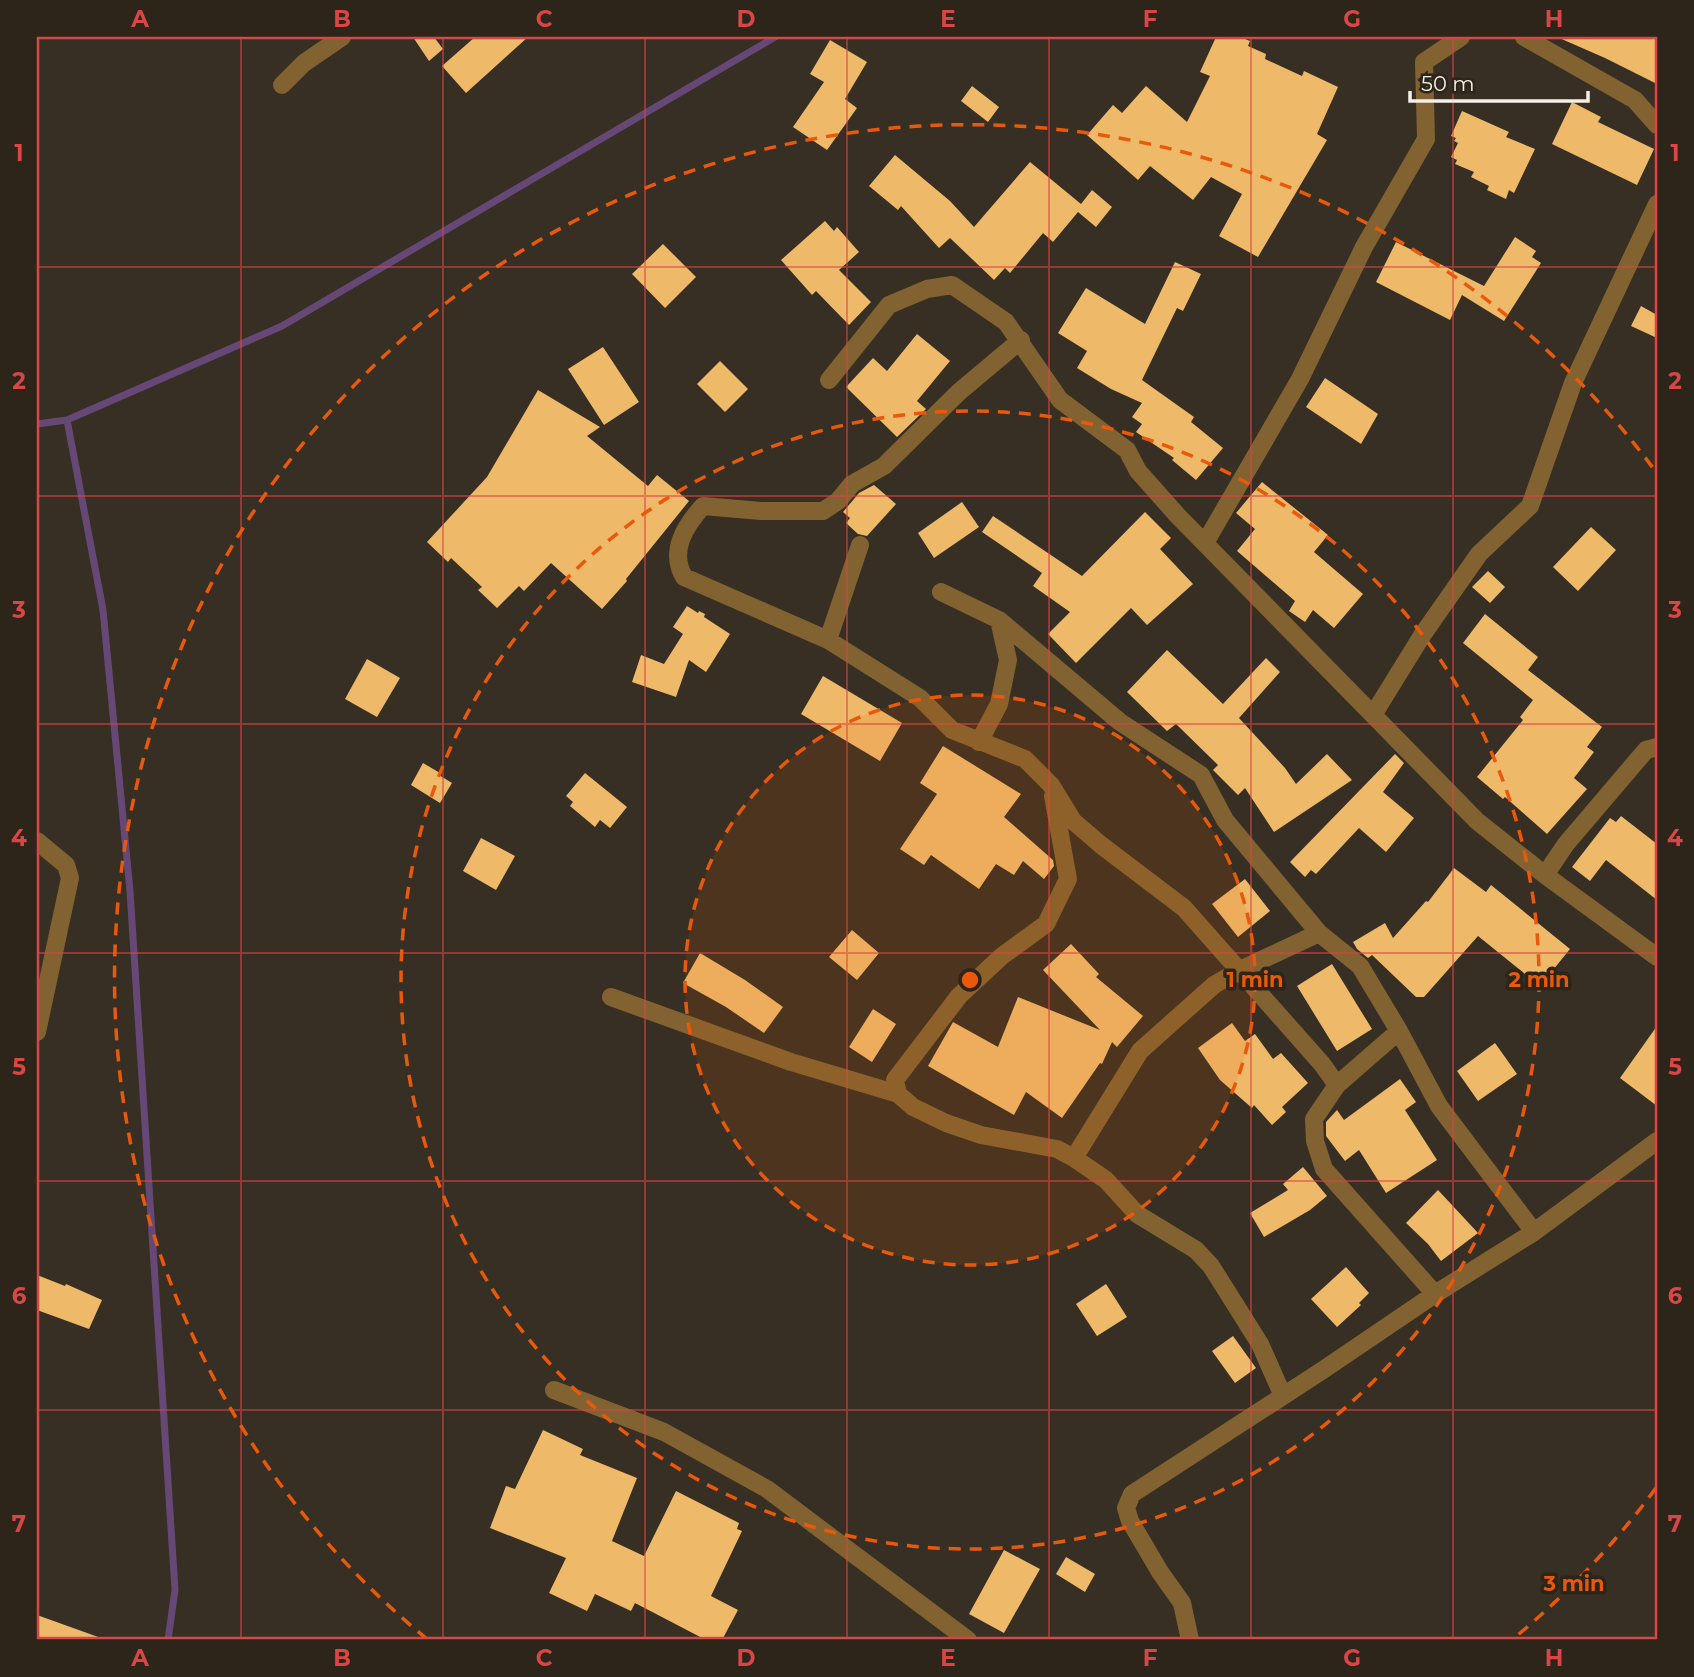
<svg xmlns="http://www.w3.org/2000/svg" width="1694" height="1677" viewBox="0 0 1694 1677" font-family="Montserrat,sans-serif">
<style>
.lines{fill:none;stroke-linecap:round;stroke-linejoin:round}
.stream{stroke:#664876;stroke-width:7}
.building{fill:#eeb969}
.minor{stroke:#826230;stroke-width:18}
.grid{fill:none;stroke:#da4645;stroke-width:2;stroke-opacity:0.55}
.ring{fill:none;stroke:#e8590c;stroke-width:3.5;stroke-dasharray:12 9}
.centre{fill:#e8590c;stroke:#2d2519;stroke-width:3.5}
.ring-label{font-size:21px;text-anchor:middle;font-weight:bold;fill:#e8590c;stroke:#2d2519;stroke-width:7;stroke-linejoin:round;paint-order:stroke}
.neatline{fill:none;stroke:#da4645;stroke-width:2.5}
.grid-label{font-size:23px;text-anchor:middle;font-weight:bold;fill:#da4645}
</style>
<rect width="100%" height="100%" fill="#372f23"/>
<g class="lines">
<path class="stream" d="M67 420 103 610 130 891 175 1590 168 1640
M37 424 67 420 282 326 775 37"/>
</g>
<path class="building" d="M413 37H434L443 49 429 61Z
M475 37H528L466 93 442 66Z
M1216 37H1240L1250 41 1248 46 1266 54 1265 59 1302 76 1304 71 1338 87 1317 134 1327 140 1258 257 1219 236 1242 194 1211 177 1193 200 1150 166 1138 180 1087 135 1113 105 1122 113 1146 86 1187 122 1210 76 1200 72Z
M1557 37H1657V84L1605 58Z
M830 40 867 62 845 99 857 108 827 150 793 127 824 82 810 74Z
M972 86 999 107 988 122 961 101Z
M1572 102 1601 117 1598 122 1654 149 1637 185 1552 144Z
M1462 111 1509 132 1506 137 1535 149 1514 193 1509 190 1506 199 1487 190 1489 186 1471 177 1474 172 1455 164 1457 160 1451 157 1458 143 1454 141 1456 138 1451 136Z
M895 155 950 201 974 227 1030 162 1081 204 1092 190 1112 207 1096 227 1078 212 1053 242 1043 233 1010 273 1005 268 994 280 950 238 939 248 901 206 898 210 869 186Z
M825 221 834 231 837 227 859 252 839 270 871 302 849 325 816 291 812 295 781 260Z
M1515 237 1536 251 1532 257 1541 263 1504 321 1462 295 1450 320 1376 282 1396 242 1484 286Z
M663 244 696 277 665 308 632 274Z
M1175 262 1201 274 1183 311 1177 308 1142 380 1194 417 1191 422 1223 448 1196 480 1172 460 1174 458 1136 432 1142 424 1132 417 1142 403 1111 389 1077 368 1087 351 1058 333 1086 288 1145 324Z
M1641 306 1657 315V338L1631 326Z
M917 334 950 361 917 401 926 409 897 437 846 387 873 358 887 371Z
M603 347 639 402 604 425 568 369Z
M720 361 748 389 725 412 697 384Z
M1325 378 1378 414 1361 444 1306 407Z
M538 390 600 427 587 436 648 486 657 475 689 501 626 579 627 581 602 609 551 563 524 591 519 586 497 608 478 590 482 587 451 558 448 562 427 542 487 477Z
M1262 482 1328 535 1314 552 1363 594 1334 628 1313 610 1305 622 1289 611 1295 601 1237 551 1255 529 1236 513Z
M874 485 896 504 867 536 858 534 846 523 850 518 843 512 859 493Z
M962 502 979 527 934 558 918 533Z
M1145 512 1171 538 1160 549 1193 584 1147 625 1131 608 1076 663 1048 634 1070 612 1033 586 1042 573 982 532 993 516 1082 576Z
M1591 527 1616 550 1578 591 1553 567Z
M1488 571 1505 587 1490 603 1472 587Z
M687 606 698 613 699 611 705 614 704 617 730 634 706 672 689 660 676 697 632 682 641 655 664 664 683 634 673 627Z
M1485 614 1538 657 1528 670 1602 727 1587 747 1594 752 1574 778 1587 789 1547 834 1505 797 1503 799 1477 777 1523 720 1520 717 1533 700 1463 643Z
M1167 650 1223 704 1266 658 1280 672 1239 718 1285 768 1296 784 1327 754 1352 780 1274 832 1245 788 1238 795 1213 770 1218 765 1176 724 1167 731 1127 692Z
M367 659 400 678 377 717 345 699Z
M823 676 902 723 880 761 801 714Z
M943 746 1021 794 1004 817 1053 860 1054 866 1044 879 1023 861 1014 875 996 864 979 889 931 855 924 865 900 849 937 794 920 783Z
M1395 754 1404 763 1383 792 1414 818 1386 852 1359 828 1316 874 1311 870 1305 877 1290 862Z
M423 763 440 773 439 775 452 783 440 803 411 785Z
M585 773 627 807 610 828 600 820 595 827 570 806 573 802 566 796Z
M1621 816 1657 844V900L1606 860 1590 881 1572 867 1610 818 1616 822Z
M481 838 515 856 496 890 463 871Z
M1454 868 1486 892 1491 885 1570 949 1540 986 1478 936 1424 997H1416L1372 955 1368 958 1357 949 1353 942 1385 923 1393 938 1426 901 1428 902Z
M1245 879 1270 911 1238 937 1212 904Z
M852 930 879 953 857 980 829 957Z
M1071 944 1099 974 1096 977 1143 1016 1117 1047 1112 1042 1102 1064 1100 1063 1062 1118 1026 1092 1014 1115 928 1066 953 1022 998 1047 1018 997 1100 1030 1043 970Z
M700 953 745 980 783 1007 764 1033 726 1007 683 983Z
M1332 964 1372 1029 1337 1051 1297 986Z
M873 1009 896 1024 872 1062 849 1047Z
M1232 1023 1245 1041 1255 1034 1273 1059 1281 1053 1308 1083 1282 1107 1286 1112 1272 1125 1254 1105 1252 1108 1220 1080 1198 1048Z
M1657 1026V1106L1620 1078Z
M1495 1043 1517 1074 1478 1101 1457 1071Z
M1400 1079 1416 1102 1405 1110 1437 1160 1386 1193 1359 1150 1345 1161 1326 1136V1122L1337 1110 1344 1120Z
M1303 1167 1327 1196 1310 1210 1264 1237 1250 1213 1288 1190 1283 1184Z
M1438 1190 1478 1233 1441 1261 1428 1244 1406 1223Z
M1346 1267 1369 1293 1359 1303 1361 1305 1337 1327 1311 1299Z
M37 1275 65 1286 66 1284 102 1300 89 1329 37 1310Z
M1106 1284 1127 1317 1097 1336 1076 1304Z
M1233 1336 1256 1368 1235 1383 1212 1351Z
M543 1430 583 1449 580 1455 637 1478 612 1541 644 1556 676 1491 739 1523 737 1529 742 1531 711 1596 738 1610 722 1640H706L635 1603 631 1611 595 1594 587 1611 549 1593 566 1558 490 1528 506 1486 515 1489Z
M1004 1550 1040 1569 1004 1633 969 1614Z
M1066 1557 1095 1574 1085 1592 1056 1574Z
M37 1615 101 1638V1640H37Z"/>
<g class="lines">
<path class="minor" d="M1524 37 1635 100 1657 125
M282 85 304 63 342 37
M1021 340 959 392 884 466 852 484 838 501 823 511H761L703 506C685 526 669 551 684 577L828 640 920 698 952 730 1025 759 1051 785 1073 821 1101 845 1184 908 1322 1064 1337 1085
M829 380 889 305 927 289 952 285 1006 322 1060 400 1127 450 1138 471 1177 515 1477 821 1545 875 1657 957
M1205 543 1300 379 1364 247 1426 139 1424 62 1461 37
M941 592 999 620 1008 660 999 704 979 742
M999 620 1120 722 1201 775 1225 820 1319 933 1360 966 1399 1031 1439 1106 1534 1232
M828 640 860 545
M1373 715 1423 634 1479 554 1530 506 1573 383 1657 204
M1053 796 1068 879 1046 924 1002 956 959 996 895 1080 898 1094 913 1107 946 1123 981 1135 1057 1149 1074 1158 1106 1180 1137 1214 1196 1250 1211 1266 1260 1344 1283 1396
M37 841 66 865 70 878 37 1032
M1545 875 1566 844 1646 750 1657 747
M611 997 791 1062 898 1094
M1399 1031 1337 1085 1314 1119 1315 1141 1324 1169 1435 1294
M1074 1158 1140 1051 1214 985 1238 971 1319 933
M554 1390 664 1432 767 1489 968 1640
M1190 1640 1182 1603 1160 1572 1130 1521 1126 1508 1132 1494 1323 1370 1435 1294 1534 1232 1657 1141"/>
</g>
<path class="grid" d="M241 37V1640M443 37V1640M645 37V1640M847 37V1640M1049 37V1640M1251 37V1640M1453 37V1640M37 267H1657M37 496H1657M37 724H1657M37 953H1657M37 1181H1657M37 1410H1657"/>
<circle cx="970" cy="980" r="285" fill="#e8590c" fill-opacity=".12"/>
<g class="ring">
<circle cx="970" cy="980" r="285"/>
<circle cx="970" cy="980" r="569"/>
<path d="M1656 1488A854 854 0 0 1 1513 1639M427 1639A854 854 0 1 1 1656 472"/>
</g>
<circle cx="970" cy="980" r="10" class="centre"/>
<g class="ring-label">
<text x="1255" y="987">1 min</text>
<text x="1539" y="987">2 min</text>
<text x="1574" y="1591">3 min</text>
</g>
<rect width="1694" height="1677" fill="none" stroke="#2d2519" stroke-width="77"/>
<path d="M1410 91v10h178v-10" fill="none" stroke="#f4efe8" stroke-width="3.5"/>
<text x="1421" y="91" font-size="21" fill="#f4efe8" stroke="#2d2519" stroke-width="5" paint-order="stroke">50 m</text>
<rect x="38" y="38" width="1618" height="1600" class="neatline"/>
<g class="grid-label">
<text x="140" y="27">A</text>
<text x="342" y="27">B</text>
<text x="544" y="27">C</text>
<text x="746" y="27">D</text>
<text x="948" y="27">E</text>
<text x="1150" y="27">F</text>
<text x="1352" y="27">G</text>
<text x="1554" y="27">H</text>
<text x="19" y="161">1</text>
<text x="1675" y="161">1</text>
<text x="19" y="389">2</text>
<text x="1675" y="389">2</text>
<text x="19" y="618">3</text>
<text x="1675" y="618">3</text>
<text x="19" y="846">4</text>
<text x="1675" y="846">4</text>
<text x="19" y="1075">5</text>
<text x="1675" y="1075">5</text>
<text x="19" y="1304">6</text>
<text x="1675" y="1304">6</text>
<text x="19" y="1532">7</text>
<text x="1675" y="1532">7</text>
<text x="140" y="1666">A</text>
<text x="342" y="1666">B</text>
<text x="544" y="1666">C</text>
<text x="746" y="1666">D</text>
<text x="948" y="1666">E</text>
<text x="1150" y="1666">F</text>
<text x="1352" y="1666">G</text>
<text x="1554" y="1666">H</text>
</g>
</svg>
